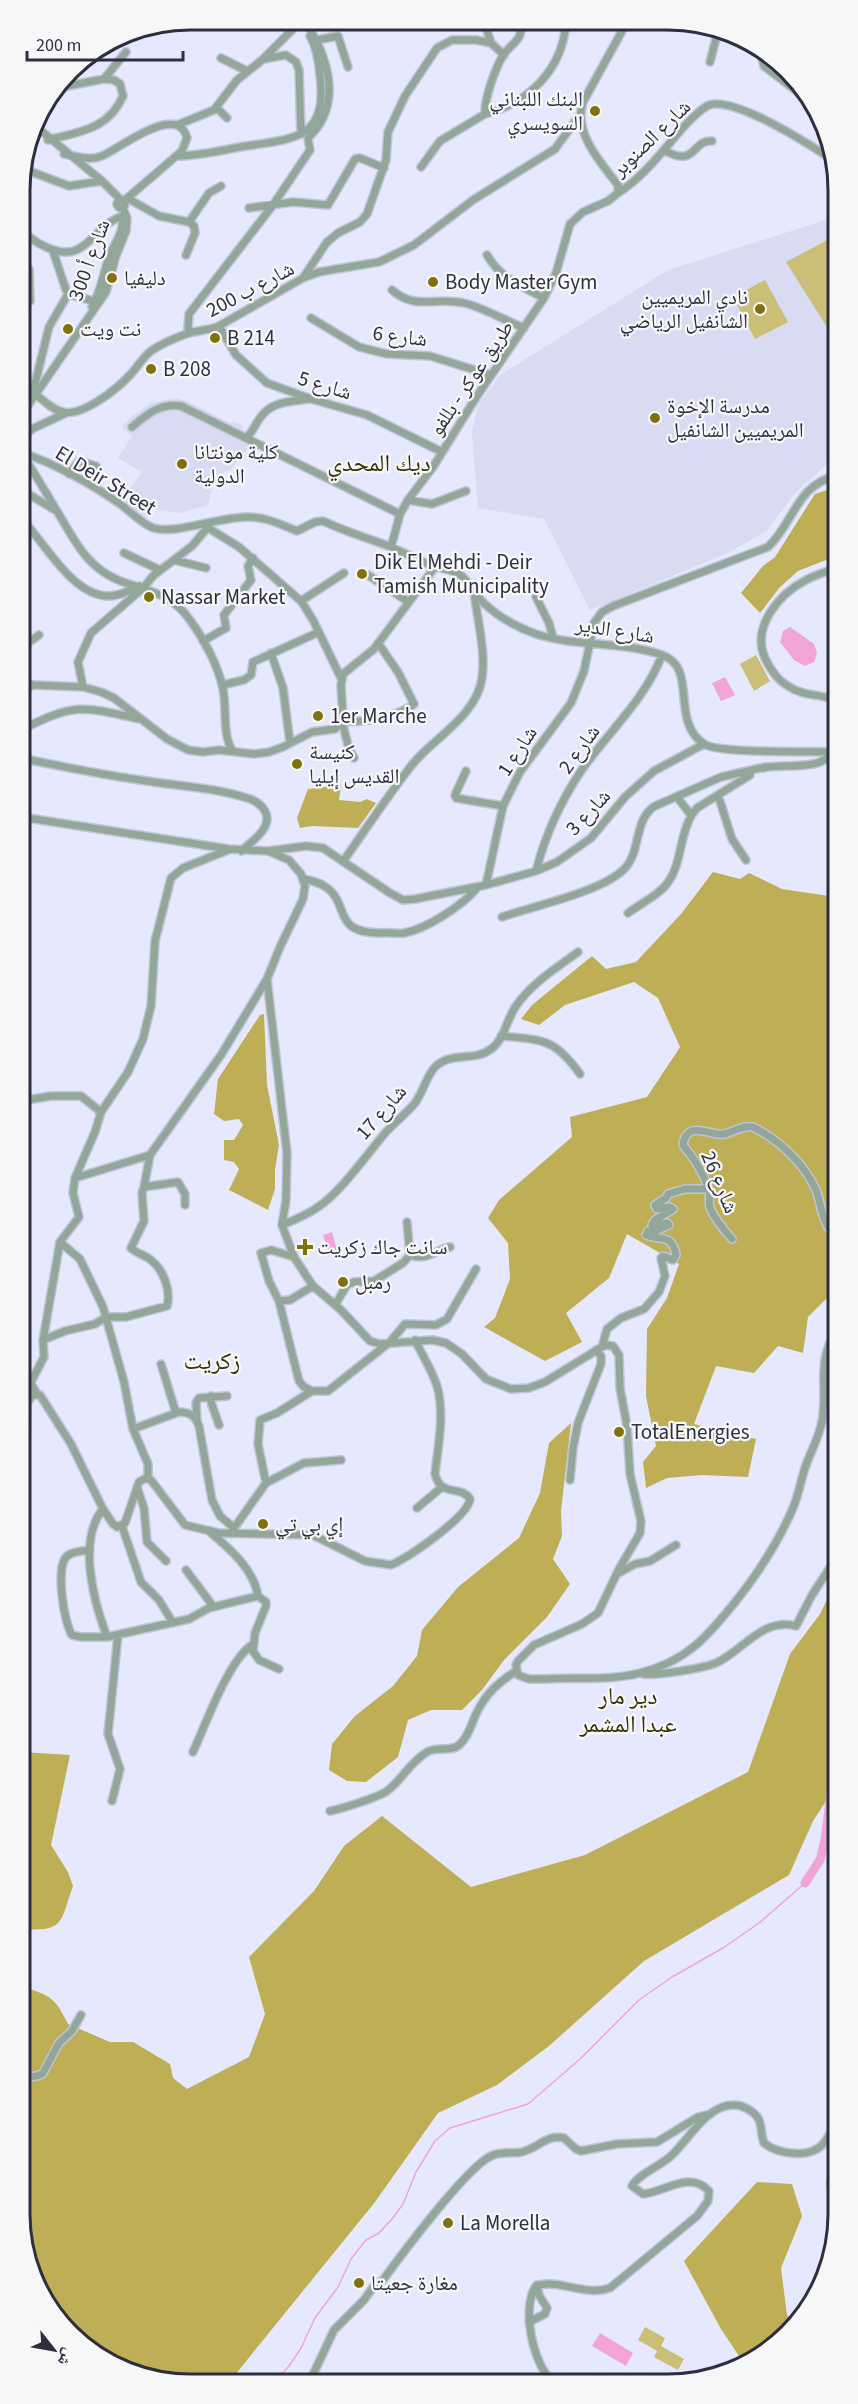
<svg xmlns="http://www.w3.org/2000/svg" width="858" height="2404" viewBox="0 0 858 2404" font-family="'Source Sans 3','Noto Naskh Arabic',sans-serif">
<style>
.built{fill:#d8dbf1}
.green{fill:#cbbe76}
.forest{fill:#beae55}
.water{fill:#f0a4d8}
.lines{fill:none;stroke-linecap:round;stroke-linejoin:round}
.stream{stroke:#f0a4d8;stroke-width:1.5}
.river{stroke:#f0a4d8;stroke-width:9}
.minor-casing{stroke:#c1c4d7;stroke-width:10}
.minor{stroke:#92a79a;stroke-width:7}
.poi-dot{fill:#807010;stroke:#f7f7f7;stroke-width:2}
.labels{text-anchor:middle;stroke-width:4.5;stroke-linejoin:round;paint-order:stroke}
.poi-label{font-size:21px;fill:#2d2f41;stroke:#f7f7f7;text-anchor:start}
.street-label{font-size:21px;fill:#2d2f41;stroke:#f7f7f7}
.quarter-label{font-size:24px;fill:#362f03;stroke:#f7f7f7}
.rim{fill:none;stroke:#2d2f41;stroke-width:3}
</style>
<rect width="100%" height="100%" fill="#e6e9fd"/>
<path class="built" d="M835 217 836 456 794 494 767 531 728 553 590 610 544 519 478 508 472 432 478 405 500 375 668 270Z
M174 398 187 401 226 421 241 424 251 445 230 470 214 476 208 505 180 513 153 509 146 519 121 501 142 472 118 458 132 436 121 427 131 417 151 403Z"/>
<path class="green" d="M835 236V340L786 262Z
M765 280 788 322 755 339 733 297Z
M756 655 770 681 754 691 740 664Z
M645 2327 665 2338 661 2346 684 2359 678 2370 654 2357 657 2351 638 2340Z"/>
<path class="forest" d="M836 487V556L798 571 780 587 760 613 741 593 763 566 775 557 815 494Z
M341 785 339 800 360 802 367 799 376 803 358 828 312 826 300 828 297 818 308 789Z
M713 872 740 879 749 873 782 889 836 897 837 1288 808 1317 803 1353 778 1346 754 1373 716 1366 694 1424 756 1439 748 1477 702 1475 667 1478 646 1488 643 1462 656 1446 646 1396 647 1329 667 1298 679 1264 627 1234 609 1278 566 1313 582 1342 545 1361 484 1327 495 1318 510 1279 508 1243 488 1218 499 1200 572 1137 570 1117 647 1097 680 1047 658 998 634 982 565 1005 539 1025 521 1019 532 1005 592 956 606 969 636 962 681 914Z
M264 1014 267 1085 279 1145 275 1169V1189L268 1210 229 1190 239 1169 234 1162 224 1160V1140H234L243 1125 239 1119 224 1121 214 1114 218 1079 260 1015Z
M571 1423 561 1511 562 1536 553 1559 570 1584 547 1617 504 1660 482 1690 462 1710H431L408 1720 398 1757 366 1782 347 1781 329 1770 332 1744 355 1716 393 1686 417 1656 422 1630 458 1587 519 1538 540 1493 549 1443Z
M837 1579 838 1783 813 1821 789 1875 644 1961 549 2046 497 2085 438 2113 375 2202 230 2381H157L70 2335 23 2248 22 1932C37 1961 22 1965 29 1989 53 1996 57 2002 68 2024L110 2042H133L170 2064 173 2078 187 2089 249 2057 265 2014 249 1957 314 1891 344 1846 382 1816 471 1887 585 1855 748 1772 790 1654 820 1614Z
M22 1752 70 1755 51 1845 68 1872 73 1886C60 1922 65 1932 22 1929Z
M838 2160V2225L828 2269 832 2247 826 2181Z
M757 2182 792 2184 802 2216 781 2268 787 2315 797 2325 754 2362 745 2365 721 2329 684 2261Z"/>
<path class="water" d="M790 627 814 644 817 653 814 662 805 666 794 660 780 642 783 631Z
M725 677 735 695 721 701 712 683Z
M332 1232 337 1250 329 1253 323 1235Z
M600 2333 633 2353 626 2366 592 2346Z"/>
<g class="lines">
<path class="stream" d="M275 2381 289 2366 301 2348 315 2318 338 2287 351 2259 366 2240 379 2233 392 2219 403 2204 416 2172 435 2141 450 2128 528 2104 579 2060 639 2000 672 1977 723 1948 759 1923 805 1883"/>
<path class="river" d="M805 1883 820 1860 825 1840 835 1763 837 1756"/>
<defs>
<path id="minor" d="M280 20 300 22
M484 21 491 43
M522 22C521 42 515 40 504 54 496 66 484 99 485 114 529 103 563 69 566 22
M669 27V23
M317 40 338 36 348 67
M761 55 764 66 803 96
M221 58 247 71
M264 59 286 55 296 62 299 70 301 134
M710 62 718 31
M104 79 126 52
M217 108 227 118
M34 125 102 181 121 200
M177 125 214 110 237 80 262 60 302 20
M48 140C79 132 109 129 123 96L120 84 114 80 104 79 57 88
M664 150C696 169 692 139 712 141
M64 154C76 156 90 161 102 156 119 149 178 101 187 138L182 151 124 201
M176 156C198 156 219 151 240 147 290 139 329 141 320 76 319 63 317 48 310 36
M421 167 440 141 485 114
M24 169 69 186 102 181
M618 193C643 177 661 153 680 131 688 122 697 112 707 106 730 93 815 147 835 162
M127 198 159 216 189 222 194 226 195 233 186 255
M117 204a4 4 0 1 1 8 0a4 4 0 1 1-8 0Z
M249 208 293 202 328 205 355 159 360 158 384 168
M189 222 209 193 221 186
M20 227C27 237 35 242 46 247 86 266 91 227 122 216
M53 251 66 290 71 295 97 302
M487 255C500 278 521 286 544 298
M20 272 29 269 30 301
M303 278 327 242 338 233 360 222 367 214 386 160 388 132 405 96 437 48 452 40H476L491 43 504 55
M392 290C417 312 438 295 468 304 487 310 505 320 524 328
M68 294 49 327 33 392C42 399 52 410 63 412 82 417 117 389 130 375 137 368 142 358 151 351 161 344 181 335 193 332 202 330 210 330 219 326L303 278 319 272 379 262 414 245 473 200 555 149 579 116
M92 307C101 291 103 275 109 257 114 244 125 231 122 217
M311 318 359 347 387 354 430 356 491 375
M219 326 236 355 267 383 311 399 367 415 442 452
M191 332 188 328 189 314 273 205 310 150 308 138C344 104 328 56 304 20
M20 410 34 390
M20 417 106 292 116 256 126 231 127 218 123 208
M132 427C147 414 160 403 181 406L400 514
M20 438 34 428 66 413
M246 438C253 432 254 426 260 418 271 401 290 402 309 399
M22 453C50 461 95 486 120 504 130 511 141 523 153 528 175 535 222 516 249 517 267 517 281 525 297 531L315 522 323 521C346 532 368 538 391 547 405 553 419 561 433 566 442 569 451 569 459 574 468 580 472 589 479 598 495 616 514 626 536 634 576 647 622 641 662 655 699 668 669 720 704 744 719 754 814 751 836 752
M22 453C36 476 50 499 64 523 73 538 83 556 97 567 127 593 163 582 190 620 204 639 218 665 223 689 227 707 222 738 233 751
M69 474 79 461 96 466
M834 476 836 465
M20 489 55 510
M408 500 432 504 466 491
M20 517C44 541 71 595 108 596 119 596 129 591 139 586
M205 526 239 547 301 601 313 620 341 678
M391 547 400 514 408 500 433 467 477 396 544 298 556 273 570 224 583 212 608 201 618 193V185C601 163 573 133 583 102L627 22
M124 553 160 570
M174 560 206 568
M836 568C826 572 815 575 806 580 779 594 751 627 765 658 770 669 777 680 788 686 802 696 820 694 836 700
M368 575 407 601
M536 597 549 623 553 637
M301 601 344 573
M203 641 226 628 224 615 251 580 248 566 253 558
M21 648 39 635
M271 653 283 688 290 743
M21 681 33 685 83 687 101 692 114 698 167 739 188 750 203 752 219 750 254 754 269 752 283 747 312 732 335 729 339 725 343 717 341 685 343 674 374 649 435 567
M222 685 244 680 251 675 253 662 319 632
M83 687 78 662 91 633 143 588 154 575 192 546 208 527
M21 691 33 685
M21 730C74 703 82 706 139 719
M21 758C63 767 105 775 147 781 180 786 215 788 247 798 254 800 261 804 265 811 274 827 251 842 241 851
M354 758 349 749 342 721C363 723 398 717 414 704L398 672 378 643
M763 768C785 763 818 772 834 752
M466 771 455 795 456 798 503 806
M718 795 732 839 746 860
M677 797 691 815
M21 817 229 849 268 851 306 846 323 848 390 893 403 900 415 899 486 885 536 871 557 862 591 838 625 797 654 771 704 744
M268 851 289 860 301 874 305 886 303 899 280 947 267 979 287 1153 286 1200 282 1225 294 1257 313 1286 341 1310 370 1341 380 1344 432 1340 446 1343 462 1354 486 1379 511 1389 529 1388 545 1382 605 1345 613 1346 619 1355 620 1388 627 1426 630 1474 641 1521 640 1533 619 1569 598 1613 582 1624 534 1645 518 1661 516 1665 518 1675 529 1679H544C575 1677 610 1681 640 1673 687 1661 707 1637 736 1601 759 1572 778 1543 793 1508 799 1494 801 1479 806 1465 811 1452 817 1440 821 1426 830 1390 814 1366 837 1329
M344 860C366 829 387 797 411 766 432 739 477 716 482 678 486 650 477 619 474 591
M536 871C545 836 561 801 581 771 608 732 645 700 662 655
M304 879C320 882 333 888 339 904 342 911 344 920 350 925 358 932 370 933 381 933 388 932 397 934 404 933 427 929 463 905 478 887
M486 885 503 806 520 772 571 703 584 671 594 623 602 612 613 606 768 547C794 523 796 485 836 476
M628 913C640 904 657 896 666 885 684 863 678 829 697 808L750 775
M502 917C533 906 606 891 626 867 641 850 634 819 655 806L721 777 765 767
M501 1036C543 1040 554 1038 580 1074
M21 1101 51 1096H81L101 1112 95 1132 75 1178 150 1155 144 1187 178 1182 185 1194V1205
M101 1112 128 1072 143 1039 151 1006 155 941 171 878 183 868 228 850
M150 1155 221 1055 267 979
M282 1225C294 1220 307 1215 318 1207 341 1192 367 1154 386 1132 395 1122 407 1113 415 1103 423 1092 426 1077 435 1067 451 1051 475 1062 491 1049 505 1039 506 1020 516 1006 532 983 555 969 578 952
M732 1239C724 1230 715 1220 710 1208 708 1202 711 1196 709 1190 703 1171 694 1159 683 1145 687 1118 711 1137 724 1134 734 1132 742 1125 753 1127 779 1140 804 1163 816 1190 822 1206 822 1226 837 1237
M60 1242 80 1259 103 1307 124 1382 133 1429 148 1464V1479
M410 1255C426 1261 436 1250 450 1247
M294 1257 271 1250 261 1253 269 1281 279 1301 290 1300 313 1286
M279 1301 299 1381 304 1387 312 1391H328L390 1342 405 1324 436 1325 447 1319 476 1269
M335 1305 347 1285 354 1282 374 1281 403 1263 410 1255 407 1222
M43 1340 60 1242 79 1217 73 1193 75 1178
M602 1347 607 1329 621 1318 644 1309 659 1292 665 1276 661 1258 663 1256 673 1260 676 1255C672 1233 660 1241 646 1235L648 1231H655L669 1225 667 1223 652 1225 655 1220 673 1209 669 1207 657 1209 655 1205 666 1198 668 1194 685 1189H708
M161 1364 176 1413
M22 1368 37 1394
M31 1382 44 1357 43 1340 65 1331 95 1324 106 1317H126L167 1306C171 1291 164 1271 152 1261 146 1255 137 1254 131 1248L144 1221 142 1193 144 1187
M211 1396V1402L219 1425
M197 1421 196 1403 199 1398 227 1396
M133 1429 179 1412C190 1412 195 1416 199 1426L212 1500 220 1516 234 1528
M22 1470 26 1447 27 1403 33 1395H40L71 1444 103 1509 113 1524 117 1527 125 1523 139 1482 146 1478 151 1480 185 1525 219 1533 313 1535 365 1561 391 1565C409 1557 468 1517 470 1499 460 1484 441 1498 435 1474 438 1446 445 1414 437 1386 432 1370 422 1355 415 1340
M570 1480 573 1448 578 1423 601 1364V1356L596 1350
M266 1483 258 1444 260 1420 277 1413 312 1391
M137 1487 144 1508 147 1542 166 1561
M417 1508 442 1487
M103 1509C77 1541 94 1602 107 1637L189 1619 209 1608 258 1596C254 1569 229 1548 210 1532
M122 1526 141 1582 159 1600 173 1623
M232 1531 266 1483 304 1463 341 1460
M90 1550C83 1551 73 1551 67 1556 55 1567 64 1623 72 1635L81 1637H107
M186 1570 213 1606
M617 1574 635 1564 650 1561 676 1545
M258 1596 266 1602V1606L255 1633 253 1651 259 1660 279 1669
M643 1674C655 1676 707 1668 718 1662 744 1649 764 1617 796 1626L812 1595 837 1557
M193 1752C206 1724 228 1661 252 1645
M112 1801 120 1769 108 1734 118 1635
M330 1811C341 1809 379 1797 387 1791 402 1780 410 1762 427 1752 436 1746 449 1752 458 1746 468 1738 471 1725 476 1714 486 1693 498 1683 516 1671
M23 2078 37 2076 43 2073 59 2043 72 2031 81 2015
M529 2322 545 2314 547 2308 539 2295 537 2285
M310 2381 334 2330 364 2300 374 2286 383 2280C402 2254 466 2168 491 2156 501 2151 512 2154 522 2152 539 2148 546 2134 564 2138L576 2149 581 2151 617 2144 657 2142 698 2117 711 2114
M552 2381C533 2364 521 2308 536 2286 559 2278 584 2297 610 2288L697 2216 708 2201 709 2191C690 2170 665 2192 643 2194L632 2186C638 2174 661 2166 672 2155 690 2138 711 2098 741 2106 749 2109 756 2113 759 2120 762 2128 761 2136 764 2143 777 2154 810 2159 823 2144 829 2137 833 2127 838 2119"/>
</defs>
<use href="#minor" class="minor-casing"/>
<use href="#minor" class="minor"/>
</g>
<g class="poi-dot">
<circle cx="595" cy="111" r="6"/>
<circle cx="112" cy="278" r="6"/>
<circle cx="433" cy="282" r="6"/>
<circle cx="760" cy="309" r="6"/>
<circle cx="68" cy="329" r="6"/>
<circle cx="215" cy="338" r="6"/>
<circle cx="151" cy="369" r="6"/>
<circle cx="655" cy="418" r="6"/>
<circle cx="182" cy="464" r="6"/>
<circle cx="362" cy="574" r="6"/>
<circle cx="149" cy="597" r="6"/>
<circle cx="318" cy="716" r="6"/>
<circle cx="297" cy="764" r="6"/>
<path d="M302 1238h6v6h6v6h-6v6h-6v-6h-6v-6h6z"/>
<circle cx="343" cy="1282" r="6"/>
<circle cx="619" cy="1432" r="6"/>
<circle cx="263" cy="1524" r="6"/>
<circle cx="448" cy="2223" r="6"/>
<circle cx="359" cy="2283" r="6"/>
</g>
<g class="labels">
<g class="poi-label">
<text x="583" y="106" text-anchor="end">البنك اللبناني<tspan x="583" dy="24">السويسري</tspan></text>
<text x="124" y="285">دليفيا</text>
<text x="445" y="289">Body Master Gym</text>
<text x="748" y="304" text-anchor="end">نادي المريميين<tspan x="748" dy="24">الشانفيل الرياضي</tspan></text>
<text x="80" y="336">نت ويت</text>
<text x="227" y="345">B 214</text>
<text x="163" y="376">B 208</text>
<text x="667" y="413">مدرسة الإخوة<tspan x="667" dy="24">المريميين الشانفيل</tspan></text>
<text x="194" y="459">كلية مونتانا<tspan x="194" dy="24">الدولية</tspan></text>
<text x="374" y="569">Dik El Mehdi - Deir<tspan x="374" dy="24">Tamish Municipality</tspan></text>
<text x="161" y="604">Nassar Market</text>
<text x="330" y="723">1er Marche</text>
<text x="309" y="759">كنيسة<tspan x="309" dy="24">القديس إيليا</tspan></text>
<text x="317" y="1254">سانت جاك زكريت</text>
<text x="355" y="1289">رمبل</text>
<text x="631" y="1439">TotalEnergies</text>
<text x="275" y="1531">إي بي تي</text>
<text x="460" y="2230">La Morella</text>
<text x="371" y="2290">مغارة جعيتا</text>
</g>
<g class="street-label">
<text transform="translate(651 138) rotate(-44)" y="7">شارع الصنوبر</text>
<text transform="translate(89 260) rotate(-70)" y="7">شارع أ 300</text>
<text transform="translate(250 289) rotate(-28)" y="7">شارع ب 200</text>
<text transform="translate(400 336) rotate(7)" y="7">شارع 6</text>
<text transform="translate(471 378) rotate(-56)" y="7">طريق عوكر - بللفو</text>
<text transform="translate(325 385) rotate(17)" y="7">شارع 5</text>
<text transform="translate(106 480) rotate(31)" y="7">El Deir Street</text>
<text transform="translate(615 630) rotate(9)" y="7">شارع الدير</text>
<text transform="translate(579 749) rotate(-54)" y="7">شارع 2</text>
<text transform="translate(517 751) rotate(-57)" y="7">شارع 1</text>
<text transform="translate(588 812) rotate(-47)" y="7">شارع 3</text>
<text transform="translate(381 1112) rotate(-49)" y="7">شارع 17</text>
<text transform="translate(720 1182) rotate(67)" y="7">شارع 26</text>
</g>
<g class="quarter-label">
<text x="379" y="471">ديك المحدي</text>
<text x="212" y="1369">زكريت</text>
<text x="628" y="1704">دير مار<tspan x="628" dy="28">عبدا المشمر</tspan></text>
</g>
</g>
<path d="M0 0H858V2404H0ZM190 30H668A160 160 0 0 1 828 190V2214A160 160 0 0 1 668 2374H190A160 160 0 0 1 30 2214V190A160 160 0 0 1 190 30Z" fill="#f7f7f7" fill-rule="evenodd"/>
<path class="rim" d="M190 30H668A160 160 0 0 1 828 190V2214A160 160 0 0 1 668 2374H190A160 160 0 0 1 30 2214V190A160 160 0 0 1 190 30Z"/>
<g transform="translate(54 2350) rotate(121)" stroke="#f7f7f7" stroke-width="4.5" paint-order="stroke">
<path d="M0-4.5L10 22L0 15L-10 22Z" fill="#2d2f41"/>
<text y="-9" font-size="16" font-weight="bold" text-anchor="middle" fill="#2d2f41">ش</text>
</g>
<path d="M27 51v9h156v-9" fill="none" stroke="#2d2f41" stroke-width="3"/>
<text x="36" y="51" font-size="18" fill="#2d2f41" stroke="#f7f7f7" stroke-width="4.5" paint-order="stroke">200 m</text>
</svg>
